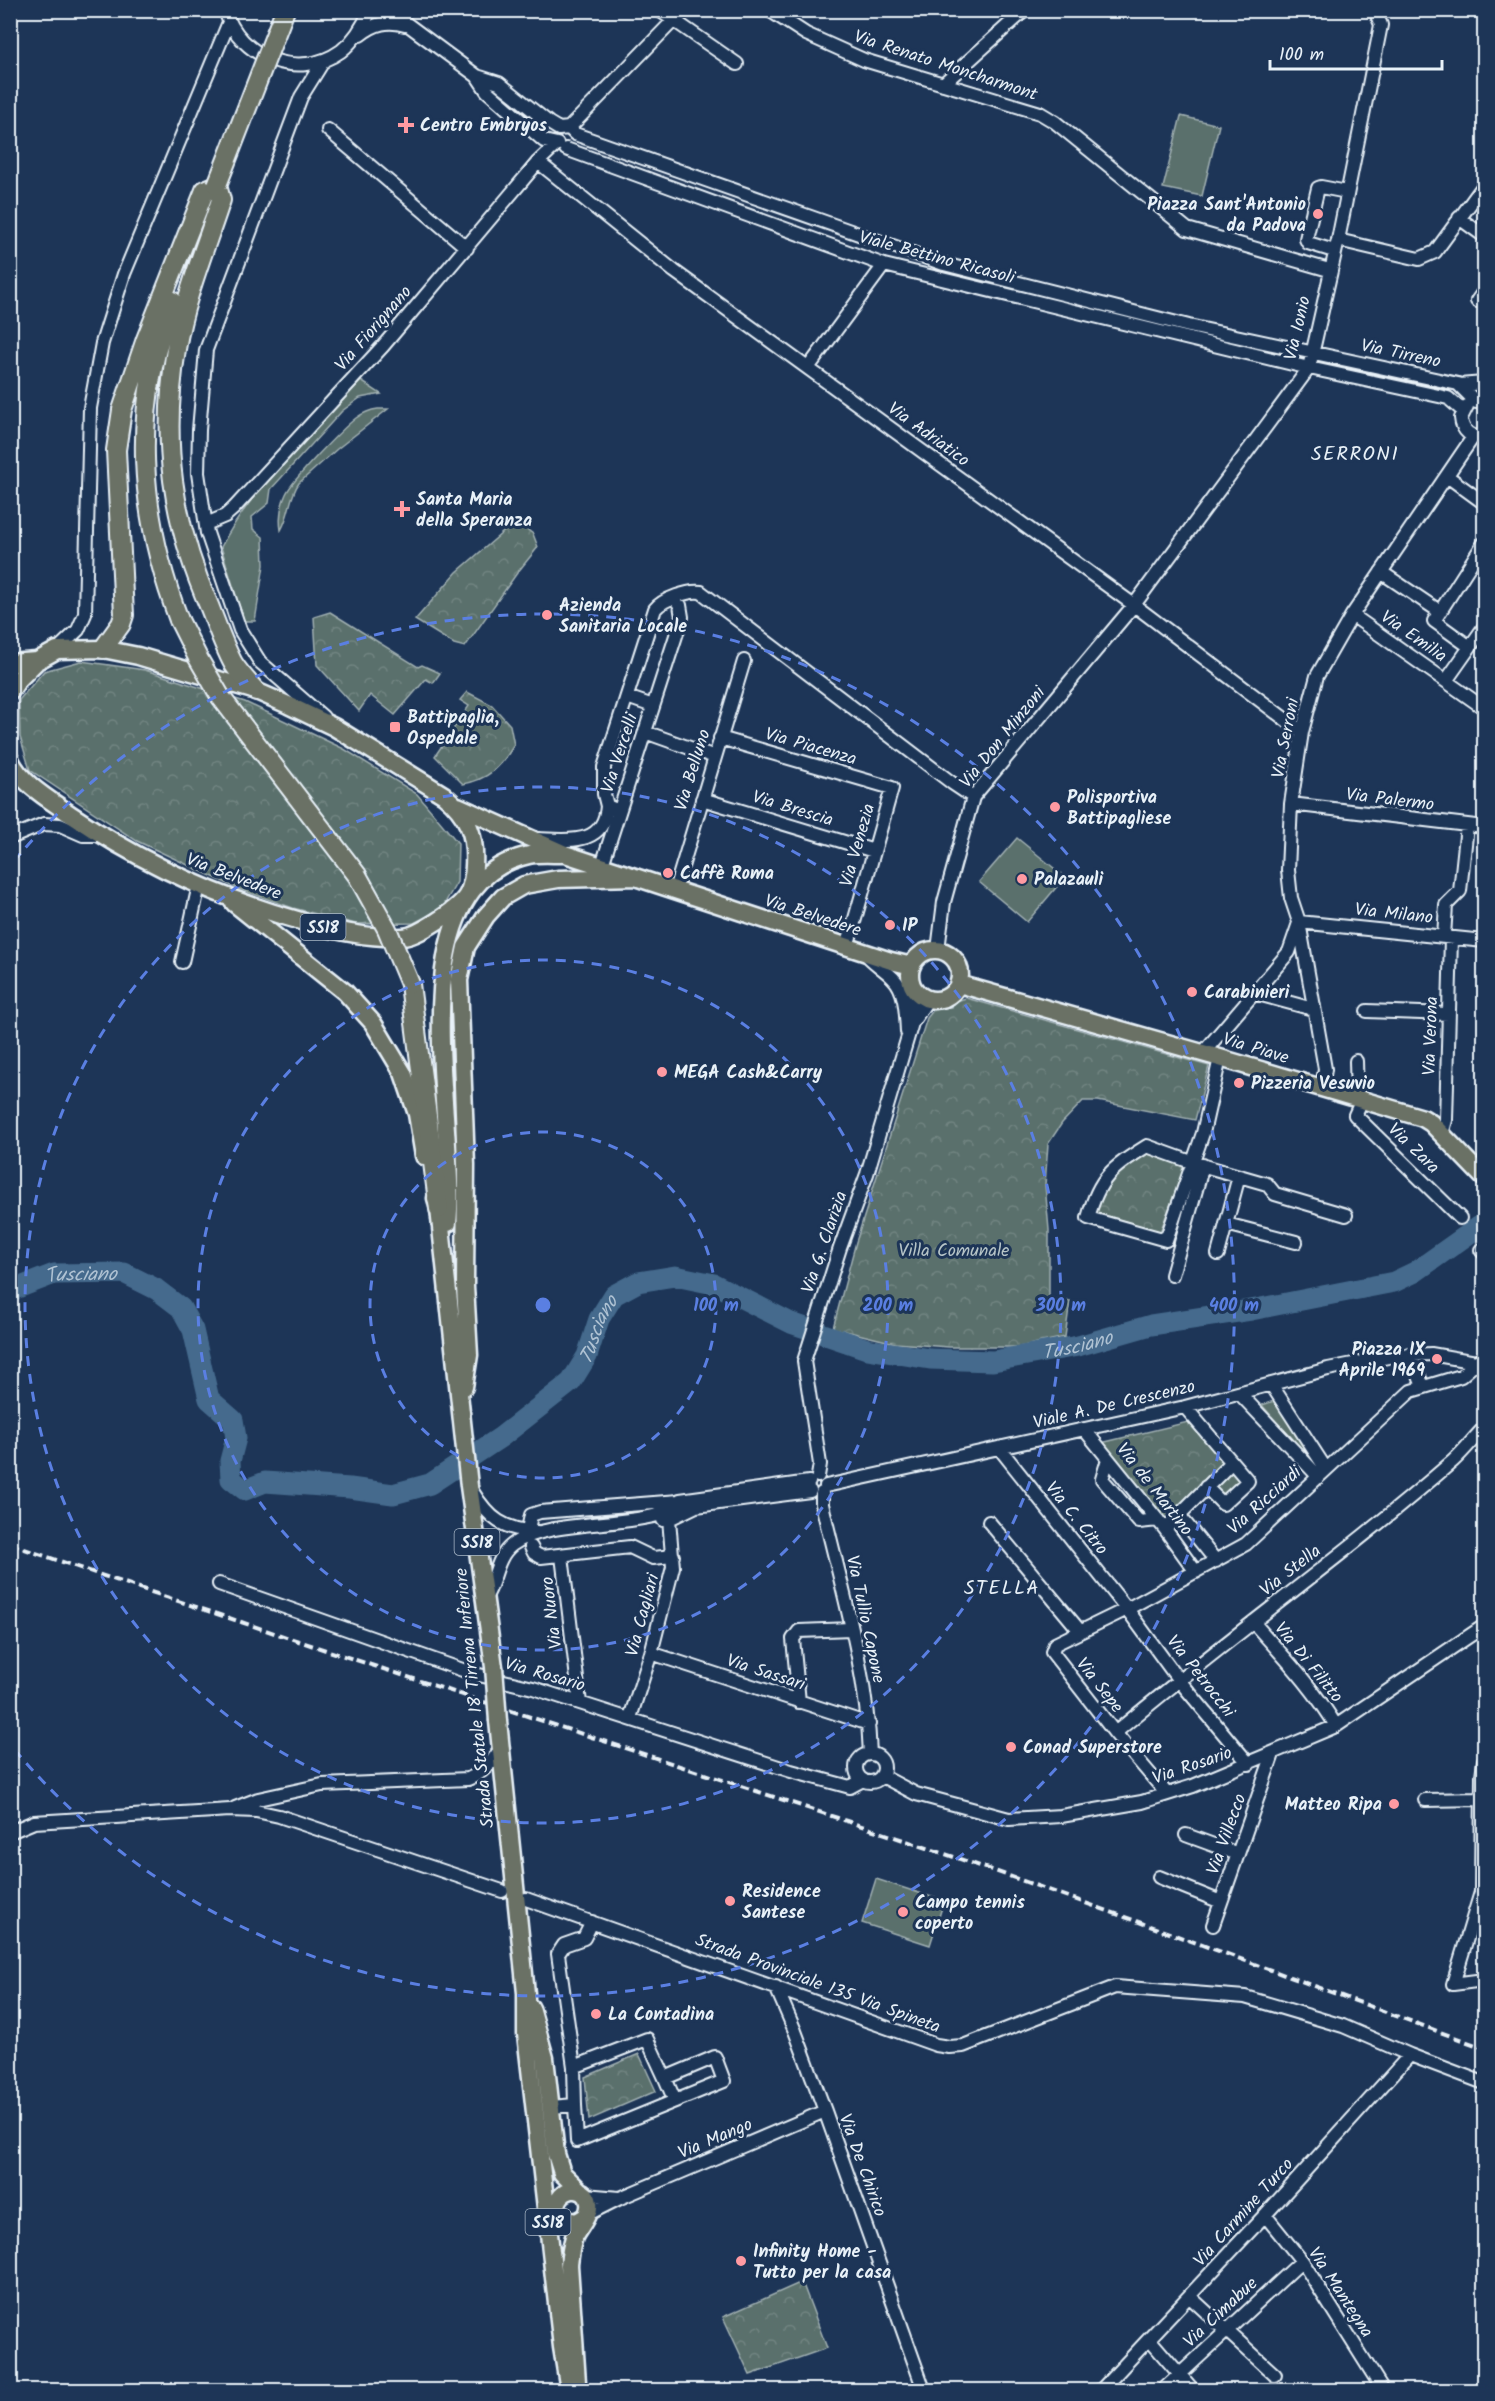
<svg xmlns="http://www.w3.org/2000/svg" width="1495" height="2401" viewBox="0 0 1495 2401" font-family="Kalam,sans-serif">
<style>
.grass{fill:#5a706c;stroke:#a1b0b2;stroke-width:1.5}
.park{fill:url(#park-crowns);stroke:#a1b0b2;stroke-width:1.5}
.lines{fill:none;stroke-linecap:round;stroke-linejoin:round}
.river{stroke:#456b8d;stroke-width:21}
.minor-casing{stroke:#e8f1f8;stroke-width:16}
.major-casing{stroke:#e8f1f8;stroke-width:21}
.highway-casing{stroke:#e8f1f8;stroke-width:22}
.minor{stroke:#1d3557;stroke-width:12}
.major{stroke:#6b7165;stroke-width:16}
.highway{stroke:#6b7165;stroke-width:18}
.rail{stroke:#e8f1f8;stroke-width:4;stroke-dasharray:9 4.5;stroke-linecap:butt}
.major-bridge-casing{stroke:#e8f1f8;stroke-width:21;stroke-linecap:butt}
.highway-bridge-casing{stroke:#e8f1f8;stroke-width:22;stroke-linecap:butt}
.major-bridge{stroke:#6b7165;stroke-width:16}
.highway-bridge{stroke:#6b7165;stroke-width:18}
.ring{fill:none;stroke:#5a7fe2;stroke-width:3;stroke-dasharray:10 8}
.poi-dot{fill:#ff9aa2;stroke:#1d3557;stroke-width:2}
.labels{text-anchor:middle;stroke-width:6;stroke-linejoin:round;paint-order:stroke}
.shield{fill:#1d3557;stroke:#abb9c8;stroke-width:1.5}
.shield-label{font-size:16px;font-weight:bold;fill:#e8f1f8}
.street-label{font-size:18px;fill:#e8f1f8;stroke:#1d3557}
.poi-label{font-size:18px;font-weight:bold;fill:#e8f1f8;stroke:#1d3557;text-anchor:start}
.park-label{font-size:18px;fill:#b6c4c7;stroke:#1d3557}
.neighbourhood-label{font-size:20px;letter-spacing:1.5px;fill:#e8f1f8;stroke:#1d3557}
.water-label{font-size:20px;font-style:italic;fill:#afc2d3;stroke:#1d3557}
.centre{fill:#5a7fe2;stroke:#1d3557;stroke-width:3}
.ring-label{font-size:18px;text-anchor:middle;font-weight:bold;fill:#5a7fe2;stroke:#1d3557;stroke-width:6;stroke-linejoin:round;paint-order:stroke}
</style>
<defs>
<pattern id="park-crowns" width="20" height="18" patternUnits="userSpaceOnUse" patternTransform="scale(1.5)"><rect width="20" height="18" fill="#5a706c"/><path d="M2 6a3 3 0 1 1 6 0M12 15a3 3 0 1 1 6 0" fill="none" stroke="#728582"/></pattern>
</defs>
<rect width="100%" height="100%" fill="#1d3557"/>
<filter id="ink" filterUnits="userSpaceOnUse"><feTurbulence type="fractalNoise" baseFrequency=".0167" numOctaves="2"/><feDisplacementMap in="SourceGraphic" scale="12" xChannelSelector="R" yChannelSelector="G"/><feConvolveMatrix kernelMatrix="1 2 1 2 8 2 1 2 1" color-interpolation-filters="sRGB"/></filter>
<g filter="url(#ink)">
<path class="grass" d="M1181 116 1219 125 1202 196 1163 188Z
M361 381 381 394 360 398 342 411 271 489 269 503 252 517 253 529 263 537 264 565 255 621H244L221 547C251 488 315 430 361 381Z
M378 409H388L337 449 299 483C289 497 290 515 281 530 279 518 281 505 286 494 293 479 342 429 356 418 363 413 370 410 378 409Z
M1017 838 1065 877 1027 922 979 882Z
M1277 1400 1314 1457 1310 1461 1262 1405Z
M876 1879 944 1901 930 1945 862 1923Z"/>
<path class="park" d="M516 521 533 534 538 547 517 573 465 647 454 644 415 620 457 572Z
M330 612 418 667 422 665 440 673 433 683 426 679 395 715 370 695 359 711 317 665 314 617Z
M81 661 145 670 245 702 344 749 417 794 458 843 457 882 442 908 414 923 356 924 293 908 239 889 137 841 30 770 20 737 19 700 44 671Z
M467 692 492 705 510 725 514 745C501 767 489 779 463 784L435 756 469 706 460 700Z
M966 998 1209 1066 1195 1120 1098 1101H1083L1062 1123 1048 1144 1045 1185 1049 1230V1299L1070 1301 1065 1337 1019 1347H949L895 1343 833 1328 856 1242 927 1018 935 1008 952 1007 953 1002Z
M1146 1152 1186 1164 1160 1232 1095 1212C1111 1178 1115 1172 1146 1152Z
M1188 1422 1246 1487 1223 1509 1208 1494 1171 1528 1101 1443Z
M639 2054 656 2091 589 2120 585 2077Z
M802 2282 827 2348 750 2375 723 2317Z"/>
<g class="lines">
<path class="river" id="s1" d="M10 1291 54 1274 124 1273 156 1289 181 1308 193 1330 209 1399 233 1420 236 1438 230 1461 231 1479 245 1490 265 1482 350 1488 393 1494 430 1484 501 1437 571 1382 587 1356 599 1319 614 1295 638 1282 675 1276 714 1284 791 1323 867 1349 930 1359 993 1361 1078 1346 1151 1325 1251 1310 1394 1282 1415 1272 1484 1223"/>
<defs>
<path id="minor" d="M225 10C239 58 299 81 341 51 355 40 363 27 370 10
M388 10 477 76 487 91 544 141 557 144
M659 10 737 64
M769 10 806 34 864 60 1040 113 1055 122 1187 229 1329 270
M360 35C375 23 388 20 405 25
M477 76 499 83 549 123 559 129
M943 84 1025 10
M569 128 673 21 686 10
M559 129 569 128 575 134 944 264 1189 326 1458 384 1476 402
M328 130 467 248
M566 149 884 265 1309 368 1448 398 1463 411
M538 162 674 271 1134 605 1302 732
M1459 218 1484 236
M1338 240 1419 259 1435 252 1484 185
M1334 251 1308 243 1306 239 1318 188 1321 187 1347 192
M1477 301 1484 291
M808 368 884 265
M1459 385 1484 383
M1467 406 1461 418C1462 431 1471 439 1484 436
M1447 476 1484 503
M206 524 225 516 234 508 383 346 538 162 557 144
M1381 572 1439 611
M1352 615 1484 708
M1470 647 1434 621 1484 543
M57 650 78 630 85 614 90 408 102 343 124 274 229 22
M1446 681 1484 627
M627 697 653 706
M323 717 260 662 240 630 207 533 198 473 199 430 206 350 301 97 324 60
M645 732 715 757
M720 738 892 788 847 947
M10 784 13 764
M702 799 874 851
M1291 804 1484 827
M619 811 607 806 604 794V767L655 609C663 599 689 590 701 592L952 783 973 797
M10 838 44 824 60 825 83 835H100
M538 839C567 840 604 847 607 806
M602 865 682 617 680 605 675 599
M675 890 744 661
M1299 922 1484 941
M1444 937 1446 905 1460 891 1467 826
M938 950 944 902 973 797 1134 605 1309 368 1338 240 1381 25 1375 10
M864 952C873 963 883 968 893 978 906 990 906 1015 907 1032
M182 962 199 885
M1254 993 1313 1009
M1367 1011 1448 1014
M912 1019 913 987
M1203 1053 1289 952 1299 923
M1220 1058 1203 1133 1166 1240 1088 1218C1099 1177 1112 1168 1147 1146L1194 1163 1267 1184 1275 1194 1346 1215
M1356 1061 1357 1098
M1322 1088 1325 1069 1299 922 1291 898 1288 870 1291 804 1302 732 1317 676 1352 615 1473 437
M1362 1100 1355 1115 1460 1218
M1442 1134 1446 1120 1451 938
M1226 1224 1296 1242
M1481 1250 1484 1253
M1218 1254 1239 1176
M1172 1275 1203 1165
M1410 1354 1423 1386
M1271 1384 1326 1469
M1239 1393 1318 1476
M1185 1407 1248 1481 1223 1504 1206 1487
M1084 1429 1165 1529 1196 1572
M1000 1449 1127 1609 1178 1679 1249 1764
M1108 1459 1102 1479 1139 1522 1158 1520
M818 1476 820 1464 804 1361 840 1248 867 1174 912 1023 928 999
M826 1486 1185 1407 1328 1369 1393 1356 1431 1354 1476 1362
M472 1491C489 1519 504 1530 537 1532
M822 1493V1504C841 1586 867 1670 870 1754
M1179 1515 1216 1561
M663 1520 669 1519 696 1506 810 1491
M989 1522 1080 1631
M529 1525 531 1515 540 1512 679 1501
M1165 1529 1232 1462
M531 1547 534 1553 541 1557 630 1547 653 1558 673 1556
M562 1556 580 1703
M219 1584 471 1673 533 1688 791 1771 850 1787 863 1780
M485 1598C496 1582 495 1558 512 1545 544 1520 619 1527 661 1514 668 1511 674 1505 680 1500L809 1482
M1253 1622C1282 1655 1314 1688 1336 1726
M651 1653 869 1724
M799 1702 793 1639 799 1631 851 1629
M630 1718 651 1653 673 1567 669 1519
M1115 1733C1225 1640 1344 1556 1453 1461 1464 1451 1474 1438 1484 1428
M856 1768a14 14 0 1 1 28 0a14 14 0 1 1-28 0Z
M1484 1760 1482 1776 1481 1892 1453 1984 1484 1980
M882 1776 916 1794 1009 1819 1061 1816 1142 1802 1193 1786 1336 1726 1484 1626
M1167 1794 1115 1733 1052 1652 1055 1644 1127 1609 1246 1544 1411 1391 1461 1376 1484 1356
M1425 1800 1482 1799
M235 1808 258 1799 322 1785 468 1779C483 1773 491 1763 500 1750
M10 1832 34 1822 230 1810 256 1811 279 1816 502 1891
M1186 1835 1238 1854
M1159 1877 1221 1902
M526 1899 936 2045 949 2047 963 2046 1115 1987 1245 1997 1343 2026 1410 2055 1484 2083
M1213 1925 1273 1754
M776 1987 795 2031 825 2111 924 2390
M574 2067 647 2039 665 2078 715 2057 724 2081 577 2141 575 2105
M665 2078 675 2101
M551 2107 575 2105 574 2067 558 1954 564 1945 584 1938 592 1922
M585 2195 619 2198
M588 2214 620 2198 825 2111
M1265 2215 1302 2261 1383 2390
M1190 2297 1275 2375
M1150 2340 1193 2390
M1101 2390 1265 2215 1410 2055
M1163 2390 1302 2261"/>
<path id="major" d="M10 663 37 661
M10 692 18 680 37 661 57 650 103 649 138 656 256 691 288 705 334 727 444 795C468 815 476 835 474 866 474 874 471 890 466 897 458 909 417 937 402 937 369 939 335 931 304 922 220 899 142 863 70 814 50 800 20 783 10 759
M458 806 565 854 891 961 912 966
M234 903 345 992 373 1023 403 1073 417 1114 424 1156
M910 975a25 25 0 1 1 50 0a25 25 0 1 1-50 0Z
M959 984 1220 1058 1423 1118 1431 1123 1484 1178
M436 1198 439 1209 469 1486 494 1667
M448 1223C459 1125 391 885 529 855 539 853 551 854 561 854
M464 1387 469 1355 465 1286 466 1165 459 980 466 947 486 916 503 897 524 885 558 879 635 877
M498 1721 526 1993V2034L562 2347 569 2390
M531 2008 545 2058 556 2154 562 2173 580 2191
M577 2382 569 2265C570 2255 571 2247 574 2237 579 2227 591 2215 589 2203 586 2182 556 2188 557 2209L564 2220 577 2222 585 2217"/>
<path id="highway" d="M217 185 221 200C205 249 184 299 176 349 161 442 172 522 210 608 217 626 224 646 233 663 239 673 248 682 256 691
M172 301C131 409 139 514 179 620
M103 649 121 624 124 615 116 450 122 410 146 339 205 190 217 185
M410 984 439 1209"/>
</defs>
<use href="#minor" class="minor-casing"/>
<use href="#major" class="major-casing"/>
<use href="#highway" class="highway-casing"/>
<use href="#minor" class="minor"/>
<use href="#major" class="major"/>
<use href="#highway" class="highway"/>
<path class="rail" d="M10 1544C324 1652 640 1751 954 1857 1132 1918 1308 1984 1484 2048"/>
<defs>
<path id="major-bridge" d="M494 1667 498 1721"/>
<path id="highway-bridge" d="M217 185 285 10
M179 620 198 658 220 696 357 875 387 929 410 984"/>
</defs>
<use href="#major-bridge" class="major-bridge-casing"/>
<use href="#highway-bridge" class="highway-bridge-casing"/>
<use href="#major-bridge" class="major-bridge"/>
<use href="#highway-bridge" class="highway-bridge"/>
</g>
</g>
<g class="ring">
<circle cx="543" cy="1305" r="173"/>
<circle cx="543" cy="1305" r="345"/>
<circle cx="543" cy="1305" r="518"/>
<path d="M14 861A691 691 0 1 1 14 1749"/>
</g>
<g class="poi-dot">
<path d="M403 116h6v6h6v6h-6v6h-6v-6h-6v-6h6z"/>
<circle cx="1318" cy="214" r="6"/>
<path d="M399 500h6v6h6v6h-6v6h-6v-6h-6v-6h6z"/>
<circle cx="547" cy="615" r="6"/>
<rect x="389" y="721" width="12" height="12" rx="3"/>
<circle cx="1055" cy="807" r="6"/>
<circle cx="668" cy="873" r="6"/>
<circle cx="1022" cy="879" r="6"/>
<circle cx="890" cy="925" r="6"/>
<circle cx="1192" cy="992" r="6"/>
<circle cx="662" cy="1072" r="6"/>
<circle cx="1239" cy="1083" r="6"/>
<circle cx="1437" cy="1359" r="6"/>
<circle cx="1011" cy="1747" r="6"/>
<circle cx="1394" cy="1804" r="6"/>
<circle cx="730" cy="1901" r="6"/>
<circle cx="903" cy="1912" r="6"/>
<circle cx="596" cy="2014" r="6"/>
<circle cx="741" cy="2261" r="6"/>
</g>
<g class="labels">
<g class="shield">
<rect x="300.5" y="914" width="45" height="26" rx="4.5"/>
<rect x="454.5" y="1529" width="45" height="26" rx="4.5"/>
<rect x="525.5" y="2209" width="45" height="26" rx="4.5"/>
</g>
<g class="shield-label">
<text x="323" y="933">SS18</text>
<text x="477" y="1548">SS18</text>
<text x="548" y="2228">SS18</text>
</g>
<g class="street-label">
<text transform="translate(946 65) rotate(18)" y="6">Via Renato Moncharmont</text>
<text transform="translate(937 257) rotate(15)" y="6">Viale Bettino Ricasoli</text>
<text transform="translate(373 328) rotate(-49)" y="6">Via Fiorignano</text>
<text transform="translate(1297 328) rotate(-77)" y="6">Via Ionio</text>
<text transform="translate(1401 353) rotate(12)" y="6">Via Tirreno</text>
<text transform="translate(929 434) rotate(36)" y="6">Via Adriatico</text>
<text transform="translate(1414 636) rotate(35)" y="6">Via Emilia</text>
<text transform="translate(1002 737) rotate(-51)" y="6">Via Don Minzoni</text>
<text transform="translate(1285 738) rotate(-79)" y="6">Via Serroni</text>
<text transform="translate(811 746) rotate(16)" y="6">Via Piacenza</text>
<text transform="translate(619 753) rotate(-72)" y="6">Via Vercelli</text>
<text transform="translate(692 770) rotate(-73)" y="6">Via Belluno</text>
<text transform="translate(1390 799) rotate(7)" y="6">Via Palermo</text>
<text transform="translate(793 808) rotate(17)" y="6">Via Brescia</text>
<text transform="translate(857 845) rotate(-74)" y="6">Via Venezia</text>
<text transform="translate(234 876) rotate(21)" y="6">Via Belvedere</text>
<text transform="translate(1394 913) rotate(6)" y="6">Via Milano</text>
<text transform="translate(813 915) rotate(18)" y="6">Via Belvedere</text>
<text transform="translate(1430 1036) rotate(-88)" y="6">Via Verona</text>
<text transform="translate(1256 1048) rotate(17)" y="6">Via Piave</text>
<text transform="translate(1414 1148) rotate(44)" y="6">Via Zara</text>
<text transform="translate(824 1242) rotate(-71)" y="6">Via G. Clarizia</text>
<text transform="translate(1114 1404) rotate(-13)" y="6">Viale A. De Crescenzo</text>
<text transform="translate(1155 1489) rotate(52)" y="6">Via de Martino</text>
<text transform="translate(1264 1500) rotate(-42)" y="6">Via Ricciardi</text>
<text transform="translate(1077 1518) rotate(51)" y="6">Via C. Citro</text>
<text transform="translate(1290 1570) rotate(-38)" y="6">Via Stella</text>
<text transform="translate(551 1613) rotate(-97)" y="6">Via Nuoro</text>
<text transform="translate(642 1615) rotate(-75)" y="6">Via Cagliari</text>
<text transform="translate(866 1619) rotate(78)" y="6">Via Tullio Capone</text>
<text transform="translate(1309 1662) rotate(51)" y="6">Via Di Filitto</text>
<text transform="translate(766 1672) rotate(18)" y="6">Via Sassari</text>
<text transform="translate(545 1674) rotate(16)" y="6">Via Rosario</text>
<text transform="translate(1201 1676) rotate(52)" y="6">Via Petrocchi</text>
<text transform="translate(1100 1685) rotate(52)" y="6">Via Sepe</text>
<text transform="translate(474 1698) rotate(-96)" y="6">Strada Statale 18 Tirrena Inferiore</text>
<text transform="translate(1192 1765) rotate(-19)" y="6">Via Rosario</text>
<text transform="translate(1226 1834) rotate(-70)" y="6">Via Villecco</text>
<text transform="translate(818 1983) rotate(20)" y="6">Strada Provinciale 135 Via Spineta</text>
<text transform="translate(715 2138) rotate(-23)" y="6">Via Mango</text>
<text transform="translate(863 2165) rotate(70)" y="6">Via De Chirico</text>
<text transform="translate(1243 2212) rotate(-48)" y="6">Via Carmine Turco</text>
<text transform="translate(1341 2292) rotate(57)" y="6">Via Mantegna</text>
<text transform="translate(1220 2312) rotate(-43)" y="6">Via Cimabue</text>
</g>
<g class="poi-label">
<text x="420" y="131">Centro Embryos</text>
<text x="1306" y="210" text-anchor="end">Piazza Sant'Antonio<tspan x="1306" dy="21">da Padova</tspan></text>
<text x="416" y="505">Santa Maria<tspan x="416" dy="21">della Speranza</tspan></text>
<text x="559" y="611">Azienda<tspan x="559" dy="21">Sanitaria Locale</tspan></text>
<text x="407" y="723">Battipaglia,<tspan x="407" dy="21">Ospedale</tspan></text>
<text x="1067" y="803">Polisportiva<tspan x="1067" dy="21">Battipagliese</tspan></text>
<text x="680" y="879">Caffè Roma</text>
<text x="1034" y="885">Palazauli</text>
<text x="902" y="931">IP</text>
<text x="1204" y="998">Carabinieri</text>
<text x="674" y="1078">MEGA Cash&amp;Carry</text>
<text x="1251" y="1089">Pizzeria Vesuvio</text>
<text x="1425" y="1355" text-anchor="end">Piazza IX<tspan x="1425" dy="21">Aprile 1969</tspan></text>
<text x="1023" y="1753">Conad Superstore</text>
<text x="1382" y="1810" text-anchor="end">Matteo Ripa</text>
<text x="742" y="1897">Residence<tspan x="742" dy="21">Santese</tspan></text>
<text x="915" y="1908">Campo tennis<tspan x="915" dy="21">coperto</tspan></text>
<text x="608" y="2020">La Contadina</text>
<text x="753" y="2257">Infinity Home -<tspan x="753" dy="21">Tutto per la casa</tspan></text>
</g>
<g class="park-label">
<text x="954" y="1256">Villa Comunale</text>
</g>
<g class="neighbourhood-label">
<text x="1355" y="460">SERRONI</text>
<text x="1002" y="1594">STELLA</text>
</g>
<g class="water-label">
<text dy="7" stroke="none"><textPath href="#s1" startOffset="74">Tusciano</textPath></text>
<text dy="7" stroke="none"><textPath href="#s1" startOffset="812">Tusciano</textPath></text>
<text dy="7" stroke="none"><textPath href="#s1" startOffset="1334">Tusciano</textPath></text>
</g>
</g>
<circle cx="543" cy="1305" r="9" class="centre"/>
<g class="ring-label">
<text x="716" y="1311">100 m</text>
<text x="888" y="1311">200 m</text>
<text x="1061" y="1311">300 m</text>
<text x="1234" y="1311">400 m</text>
</g>
<rect width="1495" height="2401" fill="none" stroke="#1d3557" stroke-width="36"/>
<rect x="18" y="18" width="1459" height="2365" fill="none" stroke="#e8f1f8" stroke-width="2" filter="url(#ink)"/>
<path d="M1270 60v9h172v-9" fill="none" stroke="#e8f1f8" stroke-width="3"/>
<text x="1279" y="60" font-size="18" fill="#e8f1f8" stroke="#1d3557" stroke-width="4.5" paint-order="stroke">100 m</text>
</svg>
